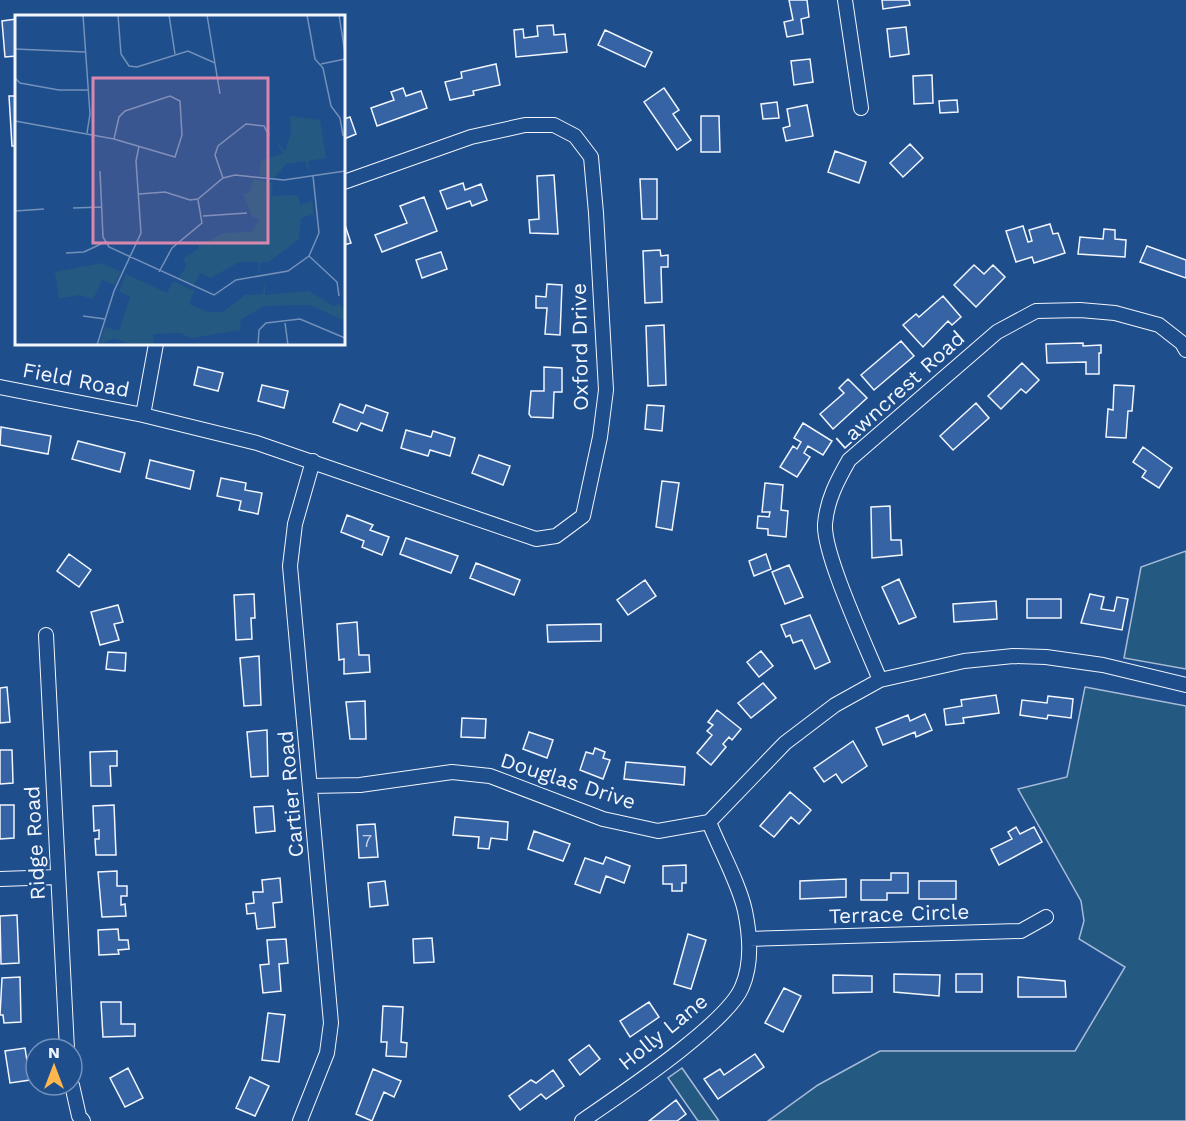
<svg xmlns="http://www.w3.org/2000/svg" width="1186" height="1121" viewBox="0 0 1186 1121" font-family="'Work Sans',sans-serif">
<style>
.green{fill:#245a82;stroke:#a8bbd7;stroke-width:1.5}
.building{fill:#3563a3;stroke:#f2f6ff;stroke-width:1.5}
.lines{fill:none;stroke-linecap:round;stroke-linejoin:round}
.street-casing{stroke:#f2f6ff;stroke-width:16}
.street{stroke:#1f4e8c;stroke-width:14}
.labels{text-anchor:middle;stroke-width:4.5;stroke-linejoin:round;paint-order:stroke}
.number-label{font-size:18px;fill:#c3d1e8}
.street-label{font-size:21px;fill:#f2f6ff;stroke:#1f4e8c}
.inset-road{fill:none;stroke:#7391ba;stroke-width:1.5}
.view{fill:#da87ad;fill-opacity:0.15;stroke:#da87ad;stroke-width:3}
.inset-edge{fill:none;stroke:#f2f6ff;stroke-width:3}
</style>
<rect width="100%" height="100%" fill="#1f4e8c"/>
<path class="green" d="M1186 551V669L1124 658 1141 567Z
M1085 687 1186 706V1121H768L818 1085 880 1051H1075L1125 967 1079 939 1084 921 1081 901 1018 789 1067 777Z
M682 1068 719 1121H698L668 1078Z"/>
<path class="building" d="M789 0H807L809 17 801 19 803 34 787 37 784 22 793 20Z
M882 0H909L910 5 883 9Z
M16 19V56L5 57 2 21Z
M553 25 554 35 565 34 567 52 516 57 514 30 523 29 524 38 538 36 537 26Z
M906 27 909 54 890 57 887 29Z
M605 30 652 52 645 67 598 45Z
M810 59 813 82 794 85 791 61Z
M496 64 500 85 473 91 474 95 450 100 445 82 462 78 461 72Z
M932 75 933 103 914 104 913 76Z
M403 88 406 96 421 91 427 108 377 126 371 108 394 100 391 92Z
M664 88 679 110 673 114 691 140 677 150 644 102Z
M9 96H16V146H12Z
M957 100 958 112 940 113 939 101Z
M777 102 779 118 763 119 761 104Z
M807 105 813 136 786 141 783 128 790 126 787 109Z
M701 116H719L720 152H701Z
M350 117 356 134 344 139V119Z
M910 144 923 158 903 177 890 163Z
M835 151 866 162 859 183 828 172Z
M554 175 558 234 530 233 529 220 539 219 537 176Z
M640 179H657V219H642Z
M463 183 465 190 481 184 487 200 472 206 470 201 447 209 440 191Z
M424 197 437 231 382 252 375 235 407 223 400 206Z
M1050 224 1053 234 1058 233 1065 253 1034 263 1032 257 1016 262 1006 231 1023 226 1028 242 1032 241 1029 230Z
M345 225 351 243 344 245V226Z
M1104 229 1115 230V239L1126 240 1125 257 1078 254 1080 237 1103 239Z
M1147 246 1186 260V278L1140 262Z
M660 250 661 256 668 255V267H661L662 302 645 303 643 251Z
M441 252 447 269 422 278 416 260Z
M974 265 984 274 993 265 1005 277 976 307 954 285Z
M547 284 562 285 560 335 545 334 547 308H536V296L546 297Z
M943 296 961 317 952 325 948 321 923 347 903 325 916 314 919 317Z
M664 325 666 385 648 386 646 326Z
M901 341 914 356 874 390 861 375Z
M1083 343V346L1101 345V353H1099V374H1086V362L1047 363 1046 344Z
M1022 363 1039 380 1026 393 1021 389 1001 409 988 396Z
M198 367 223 373 218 391 194 385Z
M544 367 562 368V392H554L553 418 531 417 529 414 531 391H544Z
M848 379 867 398 833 429 820 414 844 393 839 388Z
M262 385 288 391 284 408 258 401Z
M1114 385 1134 386 1132 411H1128L1126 438 1106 437 1108 409 1113 410Z
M976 403 989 418 953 450 940 436Z
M340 404 363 413 366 405 388 413 382 431 361 423 357 431 333 422Z
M647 405 664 406 662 431 645 429Z
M803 423 832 441 823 455 808 446 804 453 810 457 797 477 780 467 793 446 797 449 801 442 794 438Z
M1 427 51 436 48 454 0 445Z
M406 430 431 437 433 431 455 438 450 456 430 450 428 456 401 448Z
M78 441 125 453 120 472 72 459Z
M1143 447 1172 468 1159 488 1142 477 1146 471 1133 462Z
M479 455 510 466 503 485 472 473Z
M150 460 194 471 190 489 146 478Z
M221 478 246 483 245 490 262 493 258 514 239 510 241 501 217 496Z
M662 481 679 483 672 530 656 527Z
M765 483 783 485 781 510 788 511 786 537 768 535V529L757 528 758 516 769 517 770 512H762Z
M890 506 891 540H901L902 555 872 558 871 507Z
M347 515 373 525 370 530 389 537 382 555 362 547 364 541 341 532Z
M406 538 458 556 451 573 400 554Z
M69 554 91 570 79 587 57 571Z
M766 554 771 569 754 576 749 561Z
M476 563 520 580 514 595 470 578Z
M789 565 803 597 785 604 772 572Z
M899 579 916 617 899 624 882 587Z
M645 580 656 596 628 615 617 600Z
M254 594 255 618H251L252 639 236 640 234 595Z
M1090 594 1104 597 1101 609 1114 611 1117 597 1128 599 1122 630 1081 623Z
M1027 599H1061V618H1027Z
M996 601 997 619 954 622 953 604Z
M118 605 123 622 114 624 119 640 100 645 91 612Z
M810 615 830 662 815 669 802 640 793 643 790 635 786 637 781 625Z
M357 622 359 655H369L370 672 344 674V659L339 660 337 624Z
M601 624V641L548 642 547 625Z
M761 651 773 666 759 677 747 662Z
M108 652 126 653 125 671 106 669Z
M259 656 261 705 244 706 240 658Z
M763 683 776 698 751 718 738 703Z
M7 687 10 722 0 723V688Z
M996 695 999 713 963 718 964 723 946 725 944 709 962 706 961 700Z
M1048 696 1073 699 1071 718 1048 715 1047 719 1020 715 1022 700 1047 703Z
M365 701 366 739H350L346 702Z
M717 710 741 729 732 740 729 737 723 744 726 747 711 765 697 753 712 735 707 731 713 725 708 722Z
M925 714 932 730 916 737 915 732 883 745 876 728 908 715 910 721Z
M462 718 486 719 485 738 461 737Z
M267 730 268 776 251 777 247 732Z
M529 732 553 740 547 758 523 749Z
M853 741 867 766 842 783 836 774 824 782 814 768Z
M595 748 605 752 603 758 610 760 603 779 580 770 586 752 593 754Z
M0 750H12L13 783 0 784Z
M117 751V766H110L111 786H91L90 752Z
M626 762 685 767 684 785 624 779Z
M790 792 811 810 799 824 791 817 774 837 760 826Z
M0 805H14V838L0 839Z
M114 805 116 855H96L95 839H99V830L94 831 93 806Z
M273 806 275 831 256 833 254 807Z
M455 817 508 822 507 840 491 838 489 849 478 848 479 837 453 835Z
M375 824 378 857 359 858 357 825Z
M1016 827 1020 834 1034 827 1042 842 999 865 991 849 1012 839 1008 832Z
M534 831 570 844 563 861 528 849Z
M606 857 630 866 624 883 606 876 600 893 575 884 585 858 603 864Z
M686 865V883H682V891H672V884H663V866Z
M117 871V886H127V896H121V905L125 904 126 916 102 917 98 872Z
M891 873H908V893H887V900H861V880H891Z
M280 878 282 902 273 903 275 927 257 929 255 913 247 914 246 904 254 903 253 892H263L262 880Z
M846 879V897L800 899V881Z
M385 881 388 905 370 907 368 883Z
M919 881H956V899H919Z
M17 915 19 963 1 964 0 916Z
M118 929 119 940H128L129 949 118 950 119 954 99 955 98 930Z
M688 934 706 940 691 989 674 984Z
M432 938 434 962 414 963 413 939Z
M286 939 288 963 279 964 281 991 263 993 260 965 269 964 267 940Z
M894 974 940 975 939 996 894 992Z
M956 974H982V992H956Z
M833 975 872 976V992L833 993Z
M20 977 21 1022 4 1023 3 1015H0L2 978Z
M1018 977 1065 981 1066 997H1018Z
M784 988 801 996 783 1032 765 1023Z
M101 1002H121V1024H135V1036L103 1037Z
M649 1002 659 1017 630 1037 620 1021Z
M383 1006 403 1007 401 1042 407 1043 406 1057 386 1056 387 1042H381Z
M268 1013 285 1015 279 1062 262 1060Z
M589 1045 600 1059 580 1075 569 1060Z
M25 1048 30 1080 10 1083 5 1051Z
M755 1054 764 1067 718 1099 704 1079 720 1069 724 1075Z
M128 1068 143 1098 125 1107 110 1078Z
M373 1069 401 1081 394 1097 384 1092 372 1121 356 1114Z
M553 1070 564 1086 546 1099 541 1094 520 1110 509 1096 531 1080 536 1083Z
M250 1077 269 1086 255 1116 236 1108Z
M676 1100 686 1114 677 1121H649Z"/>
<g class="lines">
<defs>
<path id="street" d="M845 0 861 108
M0 387 143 415 257 443 536 539 556 536 583 516 600 437 606 390 596 213 591 157 575 136 554 125H525L471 137 344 182
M143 415 156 344
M46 635 67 1049
M880 680C867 648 823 554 825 524 827 500 837 481 849 460L997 332 1036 311 1080 310 1115 313 1159 325 1182 343 1186 350
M311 786 360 785 452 772 490 776 603 819 658 831 709 822 785 743 835 705 880 680 964 661 1013 656 1046 657 1103 665 1186 685
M0 879 58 877
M749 939 1021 931 1046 917
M72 1085 79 1116 83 1121
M300 1121 327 1053 331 1023 290 566 295 524 313 461
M582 1121C618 1096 727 1024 742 987 752 964 750 935 745 911 739 883 720 850 709 822"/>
</defs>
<use href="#street" class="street-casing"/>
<use href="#street" class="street"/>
</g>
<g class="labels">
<g class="number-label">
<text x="367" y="847">7</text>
</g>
<g class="street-label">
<text transform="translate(580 347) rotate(-91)" y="7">Oxford Drive</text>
<text transform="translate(76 380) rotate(11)" y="7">Field Road</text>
<text transform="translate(900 390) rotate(-42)" y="7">Lawncrest Road</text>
<text transform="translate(568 781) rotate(18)" y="7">Douglas Drive</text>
<text transform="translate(291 794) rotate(-95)" y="7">Cartier Road</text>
<text transform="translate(35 843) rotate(-93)" y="7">Ridge Road</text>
<text transform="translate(899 914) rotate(-2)" y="7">Terrace Circle</text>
<text transform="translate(663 1032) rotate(-39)" y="7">Holly Lane</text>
</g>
</g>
<g transform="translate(15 15)">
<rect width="330" height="330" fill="#1f4e8c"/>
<path d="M275 101 305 105 311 143 293 146 295 159 290 146 271 149 259 163 244 160 246 146 268 138 260 124 270 136 276 117ZM238 164 258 168 256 181 283 180 285 190 297 185 299 199 286 203 284 224 254 247H245V261L243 247H224L196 263 185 258 179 270 163 263 171 252 169 243 184 233 179 220 186 231 208 218 237 217 244 205 237 201 228 179 235 177ZM87 248 106 257 99 270 87 265 78 284 65 280 44 283 40 257ZM111 259 152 278 158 266 179 276 174 289 193 297H208L230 280 248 279 250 266V280L294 276 318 291 324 289 330 295V306L295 290 249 291 225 305 226 315 176 323 165 318 138 319 139 330H119L99 323 84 330 90 312 104 316 115 282 104 276Z" fill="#245a82"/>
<path class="inset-road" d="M68 0 75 99 72 118M103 0 106 39 114 51 122 52 173 36 200 48M154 0 160 39M192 0 205 79M292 0 300 44 308 53 316 91 325 103 328 121M324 0 330 38M0 34 70 37M306 49 330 44M0 63 5 68 44 75H73M0 106 99 124 160 142 167 120 165 86 155 81 110 96 104 102 99 124M85 156 88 222 94 232 199 280 221 265 273 256 294 241 304 218 298 161M208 163 200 140 203 131 231 109 249 111 254 121M124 179 150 177 175 185 183 184 208 163 220 160 269 165 330 156M58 193 87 192M0 196 29 194M188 201 232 198M51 238 69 237 90 227M294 241 322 267 324 281M144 257 157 233 187 208 183 185M68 301 90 304M270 308 273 330M82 330 99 276 126 218 121 146 124 131M243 330 244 315 251 308 285 304 330 323"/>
<path class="view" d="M78 63H253V228H78Z"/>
<rect width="330" height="330" class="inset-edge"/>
</g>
<g transform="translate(54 1067)"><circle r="28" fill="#1f4e8c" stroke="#7391ba" stroke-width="1.5"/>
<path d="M0-4.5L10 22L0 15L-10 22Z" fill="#ffb74d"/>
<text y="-9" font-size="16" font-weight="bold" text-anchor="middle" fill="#f2f6ff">N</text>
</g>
</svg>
